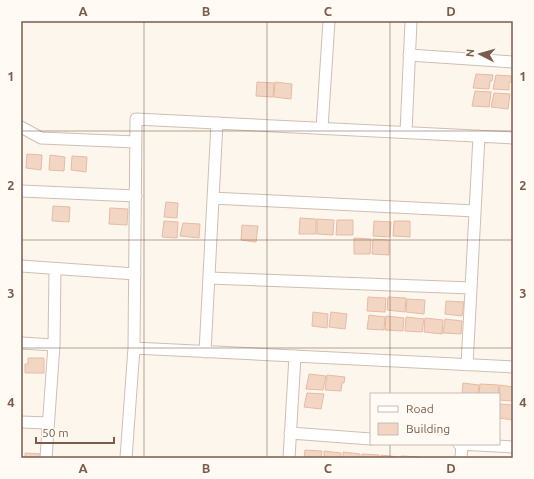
<svg xmlns="http://www.w3.org/2000/svg" width="534" height="479" viewBox="0 0 534 479" font-family="Ubuntu,sans-serif">
<style>
.building{fill:#f3d5c3;stroke:#e6bba3}
.lines{fill:none;stroke-linecap:round;stroke-linejoin:round}
.minor-casing{stroke:#d1beb0;stroke-width:13}
.minor{stroke:#fff;stroke-width:11}
.grid{fill:none;stroke:#7a5c4d;stroke-width:1;stroke-opacity:0.55}
.neatline{fill:none;stroke:#7a5c4d;stroke-width:1.5}
.grid-label{font-size:13px;text-anchor:middle;font-weight:bold;fill:#7a5c4d}
</style>
<rect width="100%" height="100%" fill="#fdf6ec"/>
<path class="building" d="M476 74 493 75 492 81H490L489 89 473 88Z
M496 75 512 76V82H509V90L493 89Z
M257 82 274 83 273 97 256 96Z
M275 82 292 84 291 99 274 97Z
M475 91 491 92 489 107 472 106Z
M494 93 510 94 508 109 491 107Z
M27 154 42 155 41 170 26 168Z
M50 155 65 157 64 171 49 170Z
M72 156 87 157 86 172 71 170Z
M166 202 178 203 177 218 164 217Z
M53 206 70 207 69 222 52 221Z
M110 208 128 209 127 225 109 224Z
M300 218 316 219V234H299Z
M317 219 334 220 333 235 317 234Z
M337 220H353V235H336Z
M164 221 178 222 177 238 162 237Z
M374 221 391 222 390 237 373 236Z
M394 221H410V237L393 236Z
M183 223 200 224 199 238 180 236Z
M242 225 258 226 256 242 241 240Z
M354 238 371 239 370 254H354Z
M373 239 389 240V255L372 254Z
M368 297 386 298 385 312 367 311Z
M388 297 406 298 405 312 387 310Z
M407 299 425 300 424 314 406 312Z
M446 301 464 302 462 316 445 314Z
M313 312 328 314 327 328 312 326Z
M331 312 347 314 345 329 329 327Z
M369 315 385 317 384 330 367 329Z
M386 316 404 318 403 331 385 330Z
M406 317 424 319 422 332 405 331Z
M425 318 443 320 442 334 424 332Z
M445 319 462 321 461 334 443 333Z
M28 358H44V373H25V364H28Z
M309 374 326 376 323 390 306 389Z
M327 375 345 377 344 383H342L341 391 325 390Z
M463 383 479 385 478 394H462Z
M480 384 499 385 498 394H479Z
M500 385 513 387V401L499 400Z
M307 393 324 394 321 409 304 407Z
M499 404 513 405V420L499 418Z
M305 450 322 451 321 458H304Z
M324 451 341 453V458H324Z
M343 452 360 454V458H343Z
M25 453 43 454V458H25Z
M362 454 379 455V458H362Z
M381 455 399 457V458H381Z
M401 456 419 457V458H400Z"/>
<g class="lines">
<defs>
<path id="minor" d="M409 55 513 62
M21 127 41 138 136 142
M322 128 329 21
M406 132 411 21
M21 191 136 196
M213 198 475 211
M21 266 135 274
M209 278 471 288
M21 343 54 345 46 458
M54 345 55 269
M134 348 513 367
M205 352 217 123
M467 365 479 136
M21 422 48 423
M290 433 371 439
M459 444 513 447
M126 458 134 348 136 119 513 138
M289 458 295 356
M461 458 462 444"/>
</defs>
<use href="#minor" class="minor-casing"/>
<use href="#minor" class="minor"/>
</g>
<path class="grid" d="M144 21V458M267 21V458M390 21V394M21 131H513M21 240H513M21 348H513M390 444V458"/>
<rect width="534" height="479" fill="none" stroke="#fffaf3" stroke-width="44"/>
<rect x="370" y="393" width="130" height="52" fill="#fffaf3" stroke="#cabbb1"/>
<rect x="378" y="406" width="20" height="6" fill="#ffffff" stroke="#cabbb1"/>
<text x="406" y="413" font-size="12" fill="#7a5c4d">Road</text>
<rect x="378" y="423" width="20" height="12" fill="#f3d5c3" stroke="#cabbb1"/>
<text x="406" y="433" font-size="12" fill="#7a5c4d">Building</text>
<g transform="translate(480 54) rotate(276)" stroke="#fffaf3" stroke-width="3" paint-order="stroke">
<path d="M0-3L7 15L0 10L-7 15Z" fill="#7a5c4d"/>
<text y="-6" font-size="11" font-weight="bold" text-anchor="middle" fill="#7a5c4d">N</text>
</g>
<path d="M36 437v6h78v-6" fill="none" stroke="#7a5c4d" stroke-width="2"/>
<text x="42" y="437" font-size="12" fill="#7a5c4d" stroke="#fffaf3" stroke-width="3" paint-order="stroke">50 m</text>
<rect x="22" y="22" width="490" height="435" class="neatline"/>
<g class="grid-label">
<text x="83" y="16">A</text>
<text x="206" y="16">B</text>
<text x="328" y="16">C</text>
<text x="451" y="16">D</text>
<text x="11" y="81">1</text>
<text x="523" y="81">1</text>
<text x="11" y="190">2</text>
<text x="523" y="190">2</text>
<text x="11" y="298">3</text>
<text x="523" y="298">3</text>
<text x="11" y="407">4</text>
<text x="523" y="407">4</text>
<text x="83" y="473">A</text>
<text x="206" y="473">B</text>
<text x="328" y="473">C</text>
<text x="451" y="473">D</text>
</g>
</svg>
